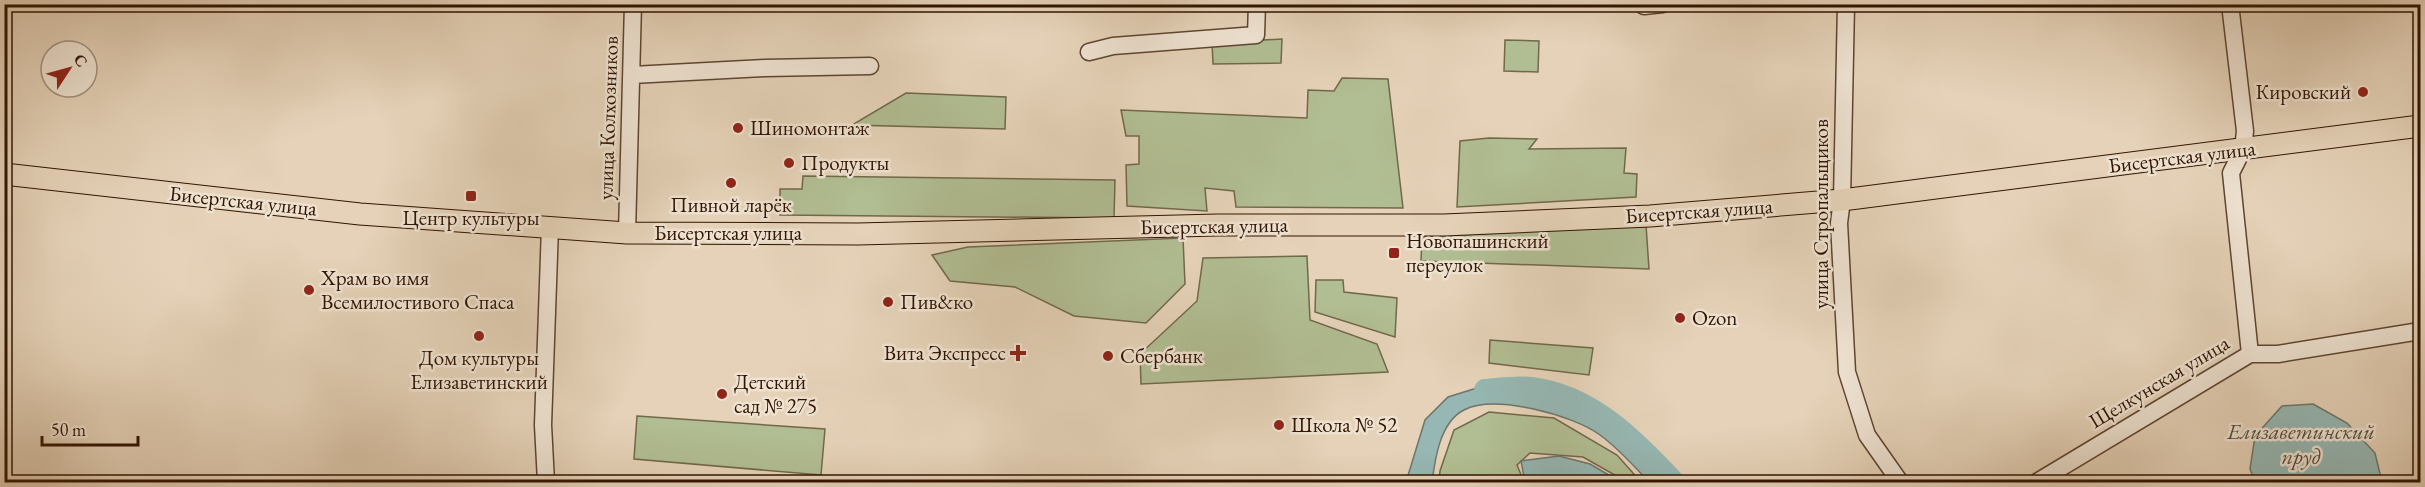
<svg xmlns="http://www.w3.org/2000/svg" width="2425" height="487" viewBox="0 0 2425 487" font-family="'EB Garamond',serif">
<style>
.green{fill:#b1bd92;stroke:#72684a;stroke-width:1.5}
.water{fill:#96b7b3;stroke:#6e766c;stroke-width:1.5}
.lines{fill:none;stroke-linecap:round;stroke-linejoin:round}
.river{stroke:#96b7b3;stroke-width:22}
.minor-casing{stroke:#5f4430;stroke-width:19}
.major-casing{stroke:#321402;stroke-width:23}
.minor{stroke:#eee2d1;stroke-width:16}
.major{stroke:#e5d2b8;stroke-width:21}
.poi-dot{fill:#8f2418;stroke:#eee2d1;stroke-width:2}
.labels{text-anchor:middle;stroke-width:5;stroke-linejoin:round;paint-order:stroke}
.poi-label{font-size:21px;fill:#321402;stroke:#eee2d1;text-anchor:start}
.street-label{font-size:21px;fill:#321402;stroke:#eee2d1}
.water-label{font-size:22px;font-style:italic;fill:#554d40;stroke:#eee2d1}
</style>
<rect width="100%" height="100%" fill="#e5d2b8"/>
<filter id="stains"><feTurbulence type="fractalNoise" baseFrequency=".00333" numOctaves="4"/><feColorMatrix values="0 0 0 0 .2 0 0 0 0 .09 0 0 0 0 .02 0 0 0 .5 -.17"/></filter>
<radialGradient id="worn" r=".72"><stop offset=".6" stop-color="#630" stop-opacity="0"/><stop offset="1" stop-color="#630" stop-opacity=".3"/></radialGradient>
<path class="green" d="M1282 39 1281 63 1213 64 1212 43Z
M1505 40 1539 41 1538 72 1504 71Z
M1342 78 1388 79 1403 208 1236 207 1234 191 1205 188 1207 211 1127 206 1126 165 1139 164V136H1126L1121 110 1307 118 1308 90 1334 91Z
M906 93 1006 97 1005 129 852 125Z
M1489 138 1537 139 1529 149 1626 148 1624 173 1637 174 1636 197 1457 207 1460 141Z
M803 176 1115 180 1114 218 780 215V189H802Z
M1646 225 1649 269 1421 261 1422 237Z
M1183 238 1185 284 1146 323 1074 316 1015 287 950 281 932 255 968 247Z
M1307 256 1310 320 1377 344 1388 372 1141 384 1140 354 1197 301 1203 258Z
M1316 280H1343L1344 292 1397 298 1395 337 1315 312Z
M1490 340 1593 348 1589 375 1489 363Z
M1489 412 1554 418 1617 455 1641 482H1627L1583 457 1530 453 1517 465 1524 482H1439L1440 471 1454 430Z
M637 416 825 429 821 475 634 459Z"/>
<path class="water" d="M1480 387C1500 388 1521 387 1541 390 1595 399 1642 444 1678 482H1649C1634 466 1618 448 1600 435 1573 415 1495 394 1464 410 1440 422 1435 459 1432 482H1406L1425 420 1448 397Z
M2313 404 2347 423 2375 453 2382 482H2251L2254 479 2250 469 2255 436 2282 406Z
M1559 456 1590 464 1621 482H1525L1521 461Z"/>
<g class="lines">
<path class="river" d="M1485 390C1499 389 1516 386 1531 388 1591 395 1636 441 1674 482"/>
<defs>
<path id="minor" d="M1846 4 1842 200 1839 223 1847 372 1867 435 1900 482
M2230 4 2245 131 2243 149 2231 173 2250 354
M1644 6 1663 4
M1089 52 1113 46 1256 35 1257 4
M632 75 765 68 870 66
M627 233 633 4
M546 482 543 425 550 227
M2037 482 2250 354H2278L2420 331"/>
<path id="major" d="M4 174 360 214 627 233 858 234 1218 225H1444L1650 216 1842 200 2420 126"/>
</defs>
<use href="#minor" class="minor-casing"/>
<use href="#major" class="major-casing"/>
<use href="#minor" class="minor"/>
<use href="#major" class="major"/>
</g>
<g class="poi-dot">
<circle cx="2363" cy="92" r="6"/>
<circle cx="738" cy="128" r="6"/>
<circle cx="789" cy="163" r="6"/>
<circle cx="731" cy="183" r="6"/>
<rect x="465" y="190" width="12" height="12" rx="3"/>
<rect x="1388" y="247" width="12" height="12" rx="3"/>
<circle cx="309" cy="290" r="6"/>
<circle cx="888" cy="302" r="6"/>
<circle cx="1680" cy="318" r="6"/>
<circle cx="479" cy="336" r="6"/>
<path d="M1015 344h6v6h6v6h-6v6h-6v-6h-6v-6h6z"/>
<circle cx="1108" cy="356" r="6"/>
<circle cx="722" cy="394" r="6"/>
<circle cx="1279" cy="425" r="6"/>
</g>
<g class="labels">
<g class="poi-label">
<text x="2351" y="99" text-anchor="end">Кировский</text>
<text x="750" y="135">Шиномонтаж</text>
<text x="801" y="170">Продукты</text>
<text x="731" y="212" text-anchor="middle">Пивной ларёк</text>
<text x="471" y="225" text-anchor="middle">Центр культуры</text>
<text x="1406" y="248">Новопашинский<tspan x="1406" dy="24">переулок</tspan></text>
<text x="321" y="285">Храм во имя<tspan x="321" dy="24">Всемилостивого Спаса</tspan></text>
<text x="900" y="309">Пив&amp;ко</text>
<text x="1692" y="325">Ozon</text>
<text x="1006" y="360" text-anchor="end">Вита Экспресс</text>
<text x="1120" y="363">Сбербанк</text>
<text x="479" y="365" text-anchor="middle">Дом культуры<tspan x="479" dy="24">Елизаветинский</tspan></text>
<text x="734" y="389">Детский<tspan x="734" dy="24">сад № 275</tspan></text>
<text x="1291" y="432">Школа № 52</text>
</g>
<g class="street-label">
<text transform="translate(608 118) rotate(-88)" y="7">улица Колхозников</text>
<text transform="translate(2182 157) rotate(-7)" y="7">Бисертская улица</text>
<text transform="translate(243 201) rotate(6)" y="7">Бисертская улица</text>
<text transform="translate(1699 211) rotate(-4)" y="7">Бисертская улица</text>
<text transform="translate(1821 214) rotate(-90)" y="7">улица Стропальщиков</text>
<text transform="translate(1214 226) rotate(-1)" y="7">Бисертская улица</text>
<text x="728" y="240">Бисертская улица</text>
<text transform="translate(2159 382) rotate(-31)" y="7">Щелкунская улица</text>
</g>
<g class="water-label">
<text x="2301" y="439">Елизаветинский<tspan x="2301" dy="25">пруд</tspan></text>
</g>
</g>
<rect width="2425" height="487" fill="none" stroke="#e5d2b8" stroke-width="24"/>
<rect x="6" y="6" width="2413" height="475" fill="none" stroke="#321402" stroke-width="3"/>
<rect x="12" y="12" width="2401" height="463" fill="none" stroke="#321402" stroke-width="1.5"/>
<g transform="translate(69 69) rotate(54)"><circle r="28" fill="#eee2d1" stroke="#a3907e" stroke-width="1.5"/>
<path d="M0-4.5L10 22L0 15L-10 22Z" fill="#8f2418"/>
<text y="-9" font-size="16" font-weight="bold" text-anchor="middle" fill="#321402">С</text>
</g>
<path d="M42 436v9h96v-9" fill="none" stroke="#321402" stroke-width="3"/>
<text x="51" y="436" font-size="18" fill="#321402" stroke="#eee2d1" stroke-width="4.5" paint-order="stroke">50 m</text>
<rect width="100%" height="100%" filter="url(#stains)"/>
<rect width="100%" height="100%" fill="url(#worn)"/>
</svg>
